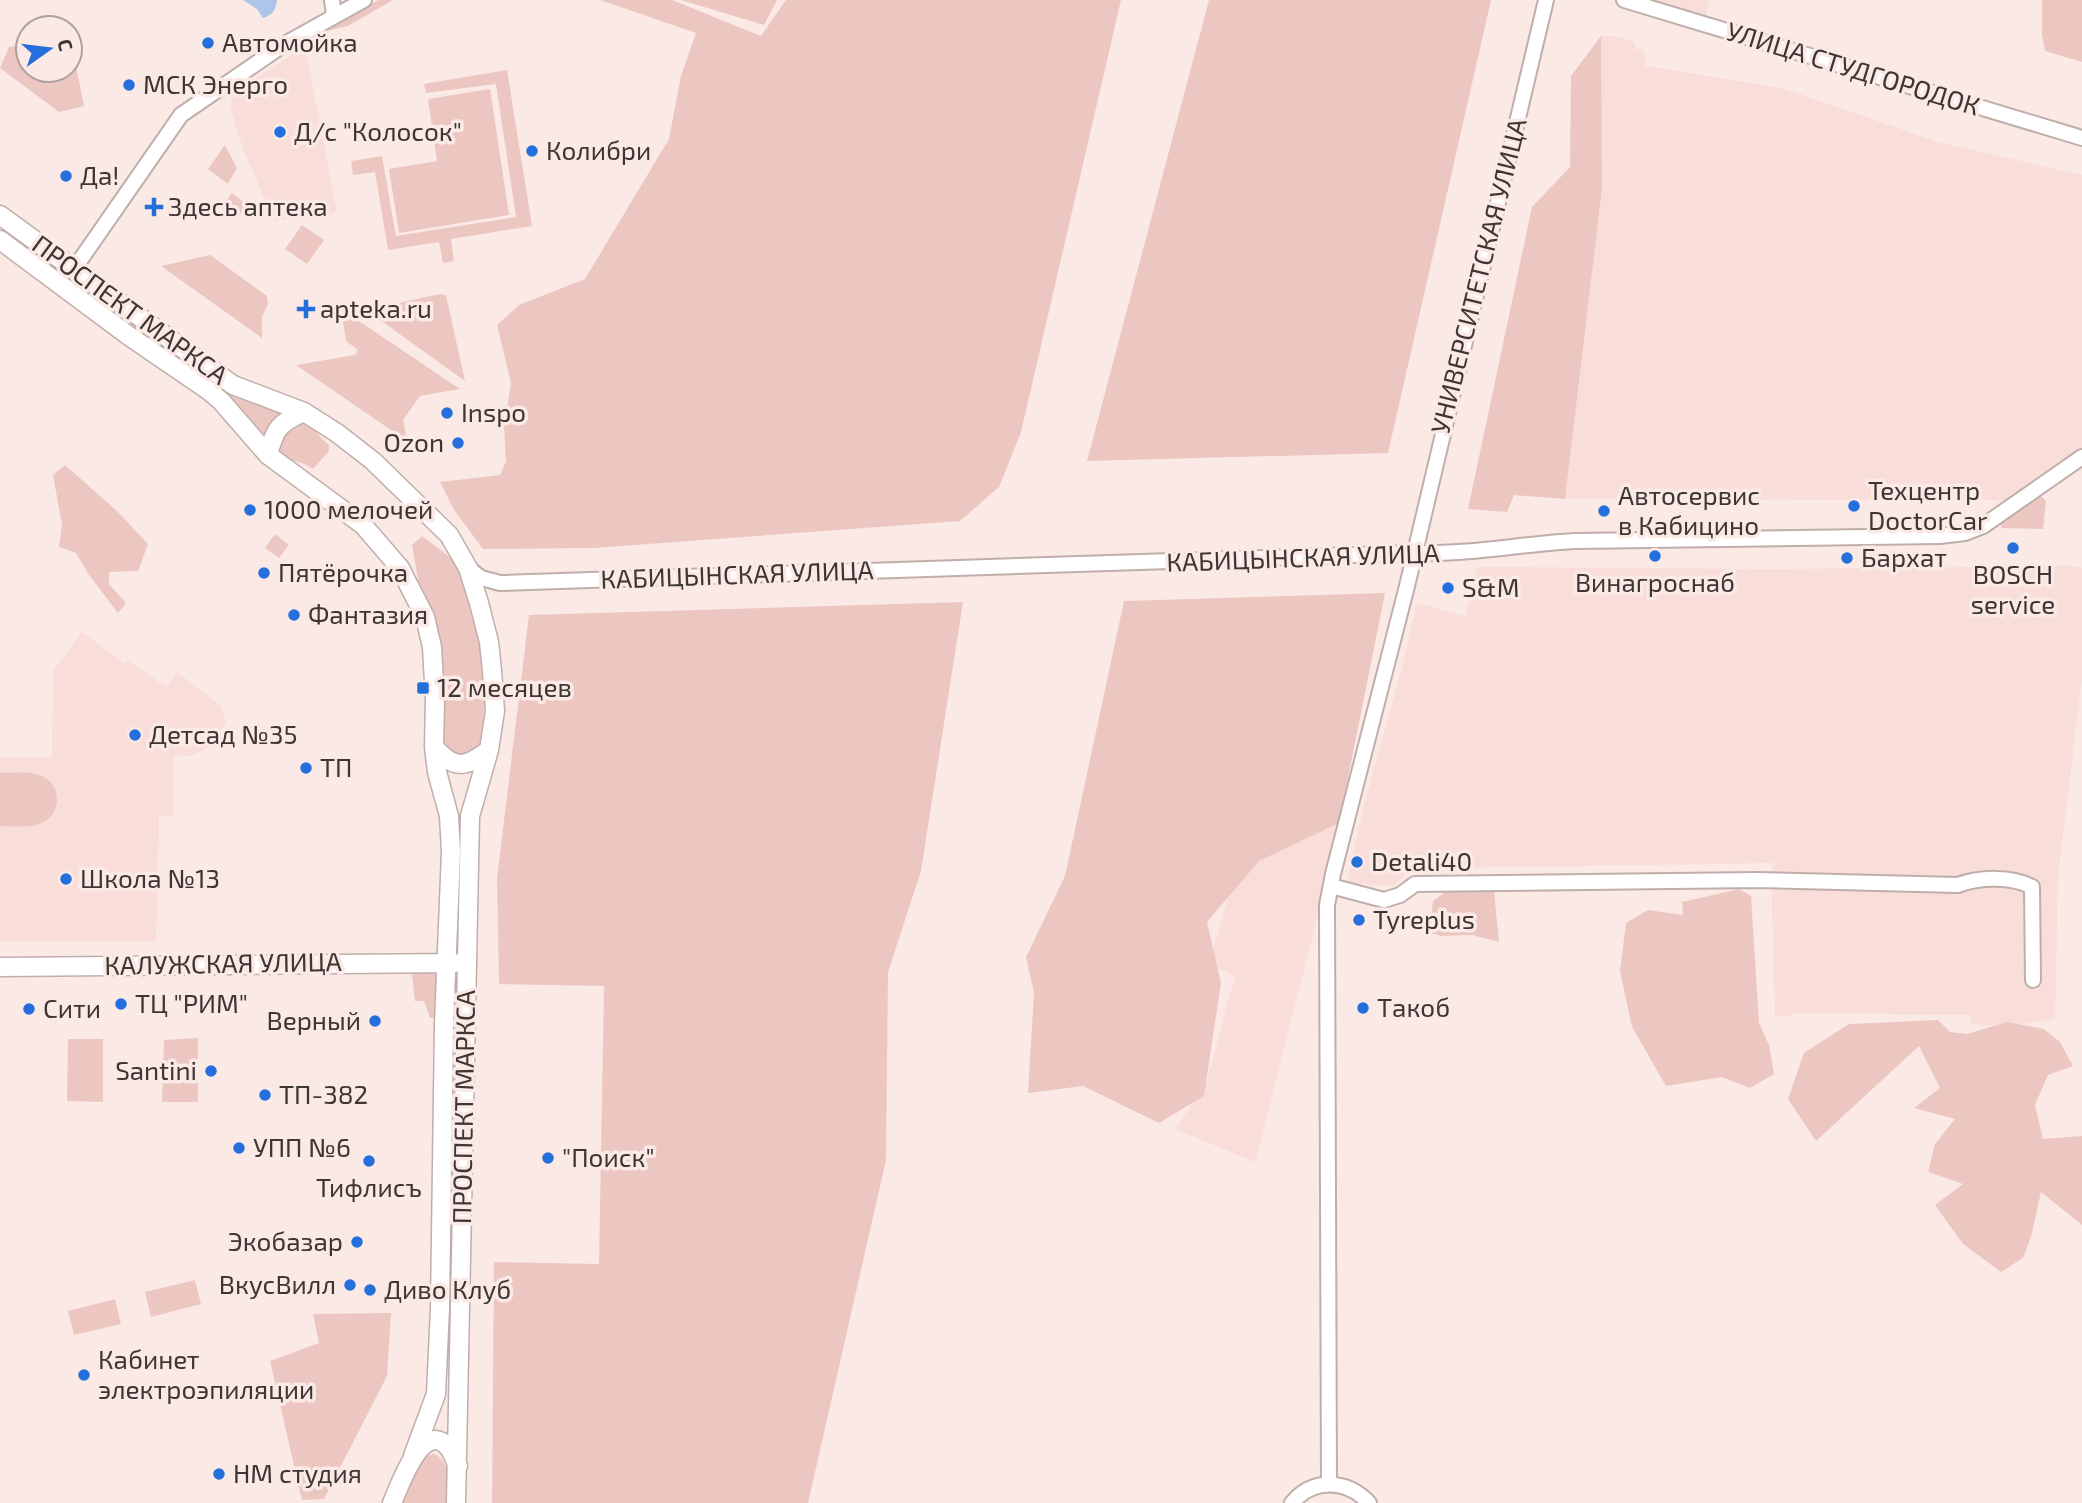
<svg xmlns="http://www.w3.org/2000/svg" width="2082" height="1503" viewBox="0 0 2082 1503" font-family="'Exo 2',sans-serif">
<style>
.built{fill:#f8ddd8}
.green{fill:#ecc7c1}
.water{fill:#adc5e9}
.lines{fill:none;stroke-linecap:round;stroke-linejoin:round}
.minor-casing{stroke:#c0aeab;stroke-width:18}
.major-casing{stroke:#c0aeab;stroke-width:21}
.minor{stroke:#fff;stroke-width:14}
.major{stroke:#fff;stroke-width:18}
.poi-dot{fill:#246fdb;stroke:#fbe9e6;stroke-width:2.5}
.labels{text-anchor:middle;stroke-width:7;stroke-linejoin:round;paint-order:stroke}
.poi-label{font-size:26px;fill:#3d3634;stroke:#fbe9e6;text-anchor:start}
.street-label{font-size:26px;fill:#3d3634;stroke:#fbe9e6}
</style>
<rect width="100%" height="100%" fill="#fbe9e6"/>
<path class="built" d="M1644 0H1709L1705 19Z
M1601 36H1612L1635 42V49H1644L1645 66 1782 88 1938 142 2082 175V449L2014 500 1565 499 1602 189Z
M305 47 337 212 274 221 244 151 230 108 233 92Z
M2072 566 2082 568V678L2058 876 2055 1019 2010 1026 1972 1024 1970 1015 1796 1013 1789 1016H1775L1771 872 1774 863 1434 868 1406 872 1394 886 1347 883 1363 809 1404 660 1417 603 1465 616 1477 567 1775 569Z
M82 632 125 664 128 660 166 687 177 672 221 706 226 723 209 747 190 756 173 755V815L159 816 156 941H0V757H52L53 671Z
M1342 822 1255 1162 1175 1129 1206 1084 1235 976 1209 964 1230 890 1264 856Z"/>
<path class="green" d="M378 0H393L348 26 327 31Z
M600 0H672L761 36 786 0H1121L1021 432 999 487 960 521 594 548 483 549 454 510 440 482 500 475 506 461 504 427 511 383 497 325 519 305 585 279 669 139 681 76 696 33Z
M681 0H777L764 25Z
M1209 0H1491L1388 453 1087 461Z
M2042 0H2082V62L2045 51 2042 35Z
M70 36 84 106 59 112 0 68 9 47 28 44V70H70Z
M1601 36 1602 189 1565 499 1514 495 1507 512 1468 509 1532 207 1570 167 1571 76Z
M507 70 532 226 451 239 454 261 443 263 439 242 388 250 375 172 353 175 351 161 382 156 396 236 516 217 496 84 426 93 424 84Z
M490 89 509 215 399 233 389 169 437 161 428 99Z
M225 145 237 168 228 184 208 169Z
M232 193 247 205 238 217 222 206Z
M302 225 324 240 307 264 285 249Z
M41 254 182 358 180 361 39 257Z
M210 255 267 296 268 304 262 317V338L161 266Z
M440 294 446 295 465 381 366 310Z
M341 309 460 389 420 396 403 420 407 441 296 365 355 355 358 350 346 341Z
M187 362 286 413 272 422 264 439 229 396 186 365Z
M302 421C314 427 319 437 329 445V451L313 469C297 458 292 465 277 449L285 431Z
M65 465 118 512 148 544 138 571 109 572V584L126 603 118 613 89 575 76 553 59 547 62 525 53 475Z
M2041 496 2046 501 2043 529 2001 528V523Z
M275 534 289 545 279 558 265 548Z
M422 536C433 545 446 553 456 563 464 572 467 587 470 598 484 647 490 697 479 747L460 757 443 747V686L440 649 433 617 419 585 412 545Z
M1385 593 1339 823 1259 861 1207 922 1221 983 1204 1096 1159 1123 1083 1086 1028 1093 1034 993 1026 957 1065 876 1124 601Z
M963 602 921 871 888 972 886 1160 808 1503H492L494 1262 599 1264 604 986 499 984 497 878 529 615Z
M0 773C12 773 27 771 39 775 63 782 63 817 39 824 27 828 12 826 0 826Z
M1739 889 1751 896 1759 1023 1769 1045 1774 1074 1750 1088 1722 1077 1666 1086 1632 1027 1620 971 1626 923 1648 910 1683 915 1682 902Z
M1448 890 1494 891 1499 942 1472 935 1441 936 1429 932 1433 901Z
M433 969 437 973V978L435 1018H430L424 1001H415L412 974 413 970Z
M1938 1020 1950 1032 1967 1034 2007 1022 2044 1029 2060 1042 2073 1066 2048 1075 2035 1105 2043 1139 2082 1136V1225L2041 1192 2031 1237 2023 1258 2001 1272 1963 1244 1935 1205 1963 1184 1928 1172 1935 1144 1955 1119 1914 1108 1940 1088 1919 1046 1816 1141 1788 1099 1804 1053 1849 1024Z
M198 1038V1102H162L164 1040Z
M68 1039H103V1102L67 1101Z
M195 1280 201 1304 151 1317 145 1292Z
M115 1299 121 1324 74 1335 68 1311Z
M391 1313 387 1376 324 1499 302 1500 270 1361 319 1343 313 1314Z
M435 1454C453 1465 448 1484 448 1503H402C410 1484 413 1457 435 1454Z"/>
<path class="water" d="M243 0H277C276 10 273 15 263 18L257 9Z"/>
<g class="lines">
<defs>
<path id="minor" d="M332 0 334 16
M1624 0 2082 138
M74 269 181 115 283 45 364 0
M468 568 481 578 500 583 1413 553C1467 555 1520 544 1575 541L1940 536 1965 533 1983 526 2082 457
M1331 886 1384 900 1400 895 1415 884 1758 880 1958 885C1979 877 2012 876 2032 887L2033 980
M1329 1484 1327 905 1333 874 1407 586 1546 0
M1292 1503C1313 1478 1347 1479 1369 1503"/>
<path id="major" d="M0 215 233 385 304 412 337 433 373 461 449 535 468 568 479 603 489 642 492 671 495 711 489 750 470 816 456 1503
M0 240 129 336 208 390 221 401 268 455 363 525 400 568 425 617 432 647 435 700 434 747 437 772 449 816 451 852 444 1023 440 1308 436 1394 413 1456
M268 455C275 428 279 423 304 412
M434 747C455 770 465 768 489 750
M0 967 455 963
M392 1503C399 1488 422 1418 448 1447 452 1451 455 1461 458 1466"/>
</defs>
<use href="#minor" class="minor-casing"/>
<use href="#major" class="major-casing"/>
<use href="#minor" class="minor"/>
<use href="#major" class="major"/>
</g>
<g class="poi-dot">
<circle cx="208" cy="43" r="7"/>
<circle cx="129" cy="85" r="7"/>
<circle cx="280" cy="132" r="7"/>
<circle cx="532" cy="151" r="7"/>
<circle cx="66" cy="176" r="7"/>
<path d="M150.5 196.5h7v7h7v7h-7v7h-7v-7h-7v-7h7z"/>
<path d="M302.5 298.5h7v7h7v7h-7v7h-7v-7h-7v-7h7z"/>
<circle cx="447" cy="413" r="7"/>
<circle cx="458" cy="443" r="7"/>
<circle cx="1854" cy="506" r="7"/>
<circle cx="250" cy="510" r="7"/>
<circle cx="1604" cy="511" r="7"/>
<circle cx="2013" cy="548" r="7"/>
<circle cx="1655" cy="556" r="7"/>
<circle cx="1847" cy="558" r="7"/>
<circle cx="264" cy="573" r="7"/>
<circle cx="1448" cy="588" r="7"/>
<circle cx="294" cy="615" r="7"/>
<rect x="416" y="681" width="14" height="14" rx="3.5"/>
<circle cx="135" cy="735" r="7"/>
<circle cx="306" cy="768" r="7"/>
<circle cx="1357" cy="862" r="7"/>
<circle cx="66" cy="879" r="7"/>
<circle cx="1359" cy="920" r="7"/>
<circle cx="121" cy="1004" r="7"/>
<circle cx="1363" cy="1008" r="7"/>
<circle cx="29" cy="1009" r="7"/>
<circle cx="375" cy="1021" r="7"/>
<circle cx="211" cy="1071" r="7"/>
<circle cx="265" cy="1095" r="7"/>
<circle cx="239" cy="1148" r="7"/>
<circle cx="548" cy="1158" r="7"/>
<circle cx="369" cy="1161" r="7"/>
<circle cx="357" cy="1242" r="7"/>
<circle cx="350" cy="1285" r="7"/>
<circle cx="370" cy="1290" r="7"/>
<circle cx="84" cy="1375" r="7"/>
<circle cx="219" cy="1474" r="7"/>
</g>
<g class="labels">
<g class="poi-label">
<text x="222" y="52">Автомойка</text>
<text x="143" y="94">МСК Энерго</text>
<text x="294" y="141">Д/с "Колосок"</text>
<text x="546" y="160">Колибри</text>
<text x="80" y="185">Да!</text>
<text x="168" y="216">Здесь аптека</text>
<text x="320" y="318">apteka.ru</text>
<text x="461" y="422">Inspo</text>
<text x="444" y="452" text-anchor="end">Ozon</text>
<text x="1868" y="500">Техцентр<tspan x="1868" dy="30">DoctorCar</tspan></text>
<text x="1618" y="505">Автосервис<tspan x="1618" dy="30">в Кабицино</tspan></text>
<text x="264" y="519">1000 мелочей</text>
<text x="1861" y="567">Бархат</text>
<text x="278" y="582">Пятёрочка</text>
<text x="2013" y="584" text-anchor="middle">BOSCH<tspan x="2013" dy="30">service</tspan></text>
<text x="1655" y="592" text-anchor="middle">Винагроснаб</text>
<text x="1462" y="597">S&amp;M</text>
<text x="308" y="624">Фантазия</text>
<text x="437" y="697">12 месяцев</text>
<text x="149" y="744">Детсад №35</text>
<text x="320" y="777">ТП</text>
<text x="1371" y="871">Detali40</text>
<text x="80" y="888">Школа №13</text>
<text x="1373" y="929">Tyreplus</text>
<text x="135" y="1013">ТЦ "РИМ"</text>
<text x="1377" y="1017">Такоб</text>
<text x="43" y="1018">Сити</text>
<text x="361" y="1030" text-anchor="end">Верный</text>
<text x="197" y="1080" text-anchor="end">Santini</text>
<text x="279" y="1104">ТП-382</text>
<text x="253" y="1157">УПП №6</text>
<text x="562" y="1167">"Поиск"</text>
<text x="369" y="1197" text-anchor="middle">Тифлисъ</text>
<text x="343" y="1251" text-anchor="end">Экобазар</text>
<text x="336" y="1294" text-anchor="end">ВкусВилл</text>
<text x="384" y="1299">Диво Клуб</text>
<text x="98" y="1369">Кабинет<tspan x="98" dy="30">электроэпиляции</tspan></text>
<text x="233" y="1483">HM студия</text>
</g>
<g class="street-label">
<text transform="translate(1853 69) rotate(17)" y="9">УЛИЦА СТУДГОРОДОК</text>
<text transform="translate(1479 276) rotate(-76)" y="9">УНИВЕРСИТЕТСКАЯ УЛИЦА</text>
<text transform="translate(130 310) rotate(36)" y="9">ПРОСПЕКТ МАРКСА</text>
<text transform="translate(1303 558) rotate(-2)" y="9">КАБИЦЫНСКАЯ УЛИЦА</text>
<text transform="translate(737 575) rotate(-2)" y="9">КАБИЦЫНСКАЯ УЛИЦА</text>
<text transform="translate(223 964) rotate(-1)" y="9">КАЛУЖСКАЯ УЛИЦА</text>
<text transform="translate(464 1107) rotate(-89)" y="9">ПРОСПЕКТ МАРКСА</text>
</g>
</g>
<g transform="translate(49 49) rotate(76)"><circle r="33" fill="#fbe9e6" stroke="#afa19f" stroke-width="2"/>
<path d="M0-5L12 26L0 18L-12 26Z" fill="#246fdb"/>
<text y="-10" font-size="19" font-weight="bold" text-anchor="middle" fill="#3d3634">С</text>
</g>
</svg>
